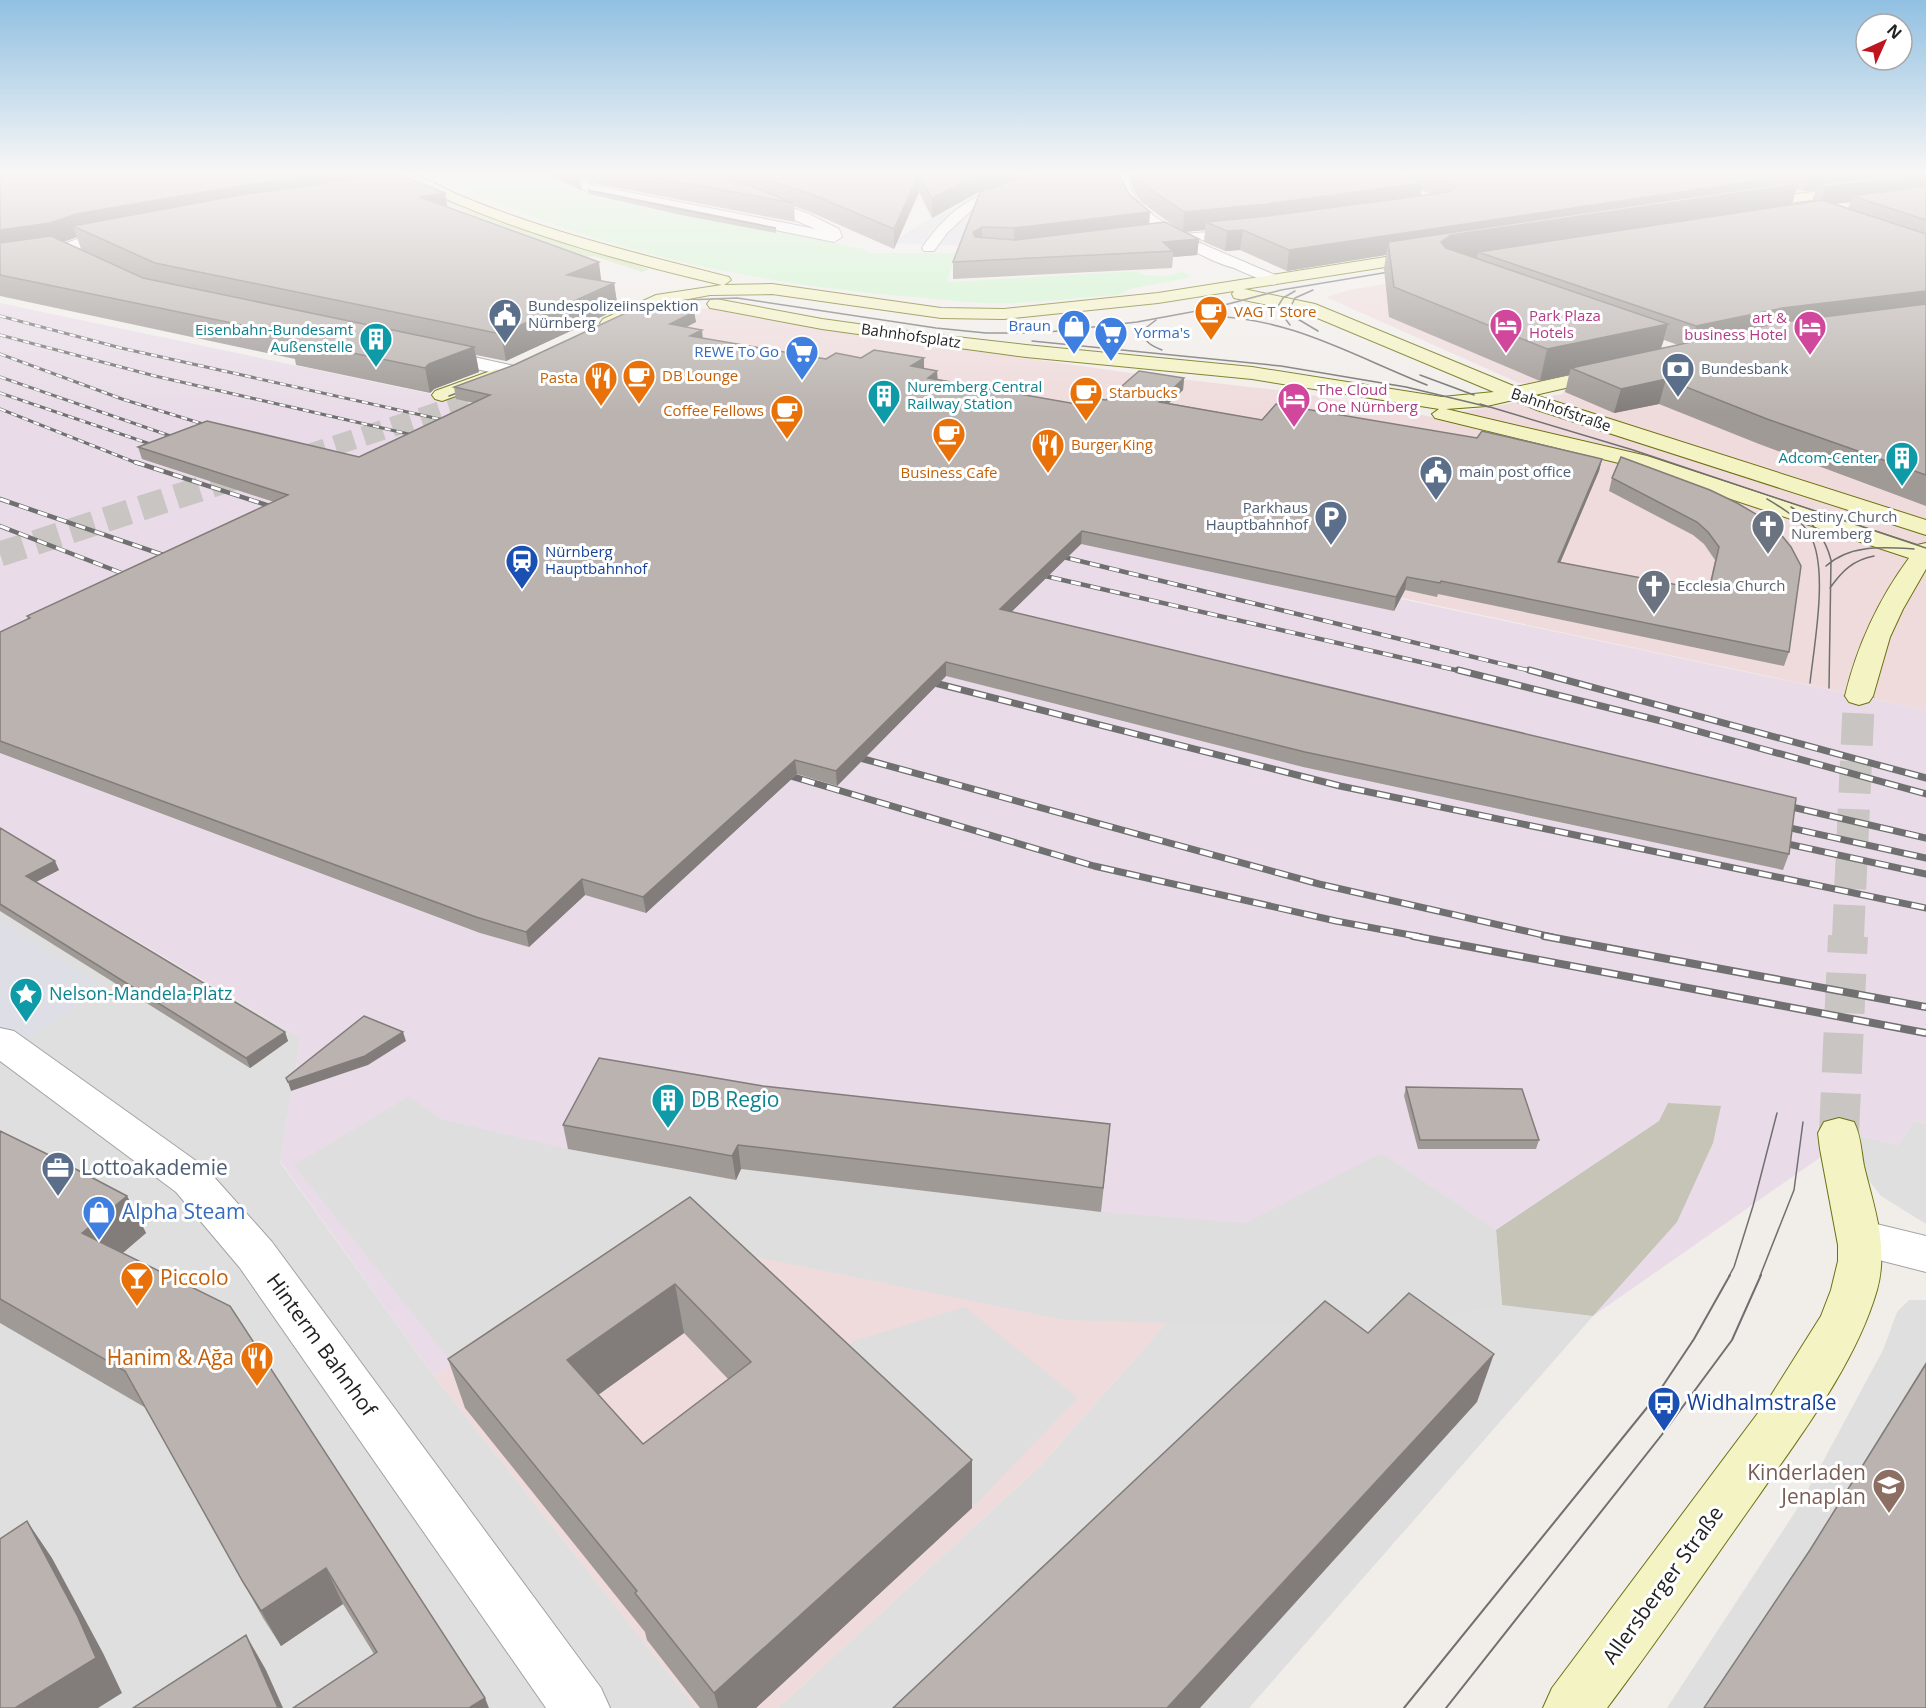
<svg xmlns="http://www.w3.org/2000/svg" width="1926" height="1708" viewBox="0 0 1926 1708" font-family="'Open Sans',sans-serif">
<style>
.residential{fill:#e0dfdf}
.commercial{fill:#efdbdc}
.industrial{fill:#e9dce8}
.construction{fill:#c5c4b6}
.grass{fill:#d0e5b6}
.park{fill:#cdf5cd}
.parking{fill:#dedede}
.plaza{fill:#dedee7}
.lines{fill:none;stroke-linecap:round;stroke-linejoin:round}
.secondary-tunnel-far3{stroke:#c8c5c2;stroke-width:20;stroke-dasharray:20 10;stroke-linecap:butt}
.secondary-tunnel-far2{stroke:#c8c5c2;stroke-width:25;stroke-dasharray:25 12;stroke-linecap:butt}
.secondary-tunnel-far1{stroke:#c8c5c2;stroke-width:32;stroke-dasharray:32 16;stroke-linecap:butt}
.secondary-tunnel{stroke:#c8c5c2;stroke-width:40;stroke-dasharray:40 20;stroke-linecap:butt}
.pedestrian-casing{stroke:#a3a3a3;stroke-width:2}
.minor-casing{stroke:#a3a3a3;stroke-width:2}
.tertiary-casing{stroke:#a3a3a3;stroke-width:2}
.secondary-casing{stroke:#6d7111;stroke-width:2}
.pedestrian{fill:#fff;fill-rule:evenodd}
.minor{fill:#fff;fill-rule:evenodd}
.tertiary{fill:#fff;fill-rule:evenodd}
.secondary{fill:#f4f3c4;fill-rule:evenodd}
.tram-far1{stroke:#707070;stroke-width:1.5}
.tram{stroke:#707070;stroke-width:2}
.rail-far3-casing{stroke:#707070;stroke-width:3}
.rail-far2-casing{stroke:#707070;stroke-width:4.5}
.rail-far1-casing{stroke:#707070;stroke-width:7}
.rail-casing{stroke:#707070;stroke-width:8}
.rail-far3{stroke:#fff;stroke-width:2;stroke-dasharray:6;stroke-linecap:butt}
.rail-far2{stroke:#fff;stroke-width:3;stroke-dasharray:10;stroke-linecap:butt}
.rail-far1{stroke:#fff;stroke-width:4.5;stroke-dasharray:13;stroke-linecap:butt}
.rail{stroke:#fff;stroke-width:5;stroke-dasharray:16;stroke-linecap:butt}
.wall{fill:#a09a96;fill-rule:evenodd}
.shaded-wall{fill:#827d7a}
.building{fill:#bab3af;stroke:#827d7a;stroke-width:1.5;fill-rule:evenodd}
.labels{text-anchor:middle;stroke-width:6;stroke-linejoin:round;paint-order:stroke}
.far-service-label{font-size:15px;fill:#4e5e75;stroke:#fff;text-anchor:start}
.far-food-label{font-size:15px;fill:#c56008;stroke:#fff;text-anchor:start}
.far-hotel-label{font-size:15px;fill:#b23c85;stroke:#fff;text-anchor:start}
.far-shop-label{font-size:15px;fill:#366cbe;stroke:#fff;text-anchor:end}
.far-culture-label{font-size:15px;fill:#0d838f;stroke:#fff;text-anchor:end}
.far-street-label{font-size:15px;fill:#222;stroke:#fff}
.far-worship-label{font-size:15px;fill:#5b616d;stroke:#fff;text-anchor:start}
.far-transit-label{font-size:15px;fill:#164399;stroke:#fff;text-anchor:start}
.culture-label{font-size:18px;fill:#0d838f;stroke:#fff;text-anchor:start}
.near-culture-label{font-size:21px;fill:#0d838f;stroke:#fff;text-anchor:start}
.near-service-label{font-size:21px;fill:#4e5e75;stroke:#fff;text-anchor:start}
.near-shop-label{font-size:21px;fill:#366cbe;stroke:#fff;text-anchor:start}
.near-food-label{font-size:21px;fill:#c56008;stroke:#fff;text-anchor:start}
.near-street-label{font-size:21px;fill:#222;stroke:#fff}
.near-transit-label{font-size:21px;fill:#164399;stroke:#fff;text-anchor:start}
.near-education-label{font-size:21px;fill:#785e54;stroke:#fff;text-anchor:end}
</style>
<rect width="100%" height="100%" fill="#f1eeea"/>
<path class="residential" d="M0 862 301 1038 280 1162 434 1376 696 1708H0Z
M1914 1121 1926 1123V1224L1881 1196 1863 1173 1854 1134 1898 1145Z
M1909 1300H1926V1708H1667L1799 1506 1883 1350 1897 1312Z
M1502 1305 1593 1316 1249 1708H778L1042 1464 1167 1322 1390 1329Z"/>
<path class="commercial" d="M1446 274 1669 352 1536 384H1528L1519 383 1326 297 1349 290Z
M711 308 954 348 1145 375 1294 392 1433 417 1563 394 1565 388 1583 383 1926 321V710L1191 553 572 358 672 311Z
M653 1236 1066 1319 1167 1322 1042 1464 778 1708H696L434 1376Z"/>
<path class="industrial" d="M0 303 1926 710V1123L1914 1121 1898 1145 1854 1134 1593 1316 1502 1305 1390 1329 1066 1320 653 1236 434 1376 280 1161 301 1038 0 860Z"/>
<path class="construction" d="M1668 1103 1721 1106 1713 1143 1677 1222 1593 1316 1502 1305 1496 1230 1659 1121Z"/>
<path class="grass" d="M382 173H389L444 199 489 217 649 269 642 272 594 256 585 257 466 212Z"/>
<path class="park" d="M430 173H546C573 197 644 206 681 215L686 214 867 250V253H956L947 282 1138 271 1141 274C1156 277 1169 278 1182 271L1191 277 1130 289 1118 295C1076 297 1033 304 991 303 966 303 940 299 914 297 749 284 580 247 430 173Z"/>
<path class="parking" d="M409 1096 441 1119 568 1149 735 1179 741 1169 1101 1212 1246 1223 1381 1153 1496 1230 1502 1305 1390 1329 1066 1320 653 1236 453 1364 294 1165Z
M965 1307 1078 1398 974 1506 826 1363 854 1341Z"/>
<path class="plaza" d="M967 202 1015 209 995 247 891 243 925 221Z
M0 921 103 988 0 1057Z"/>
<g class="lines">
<path class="secondary-tunnel-far3" d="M278 464 472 401"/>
<path class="secondary-tunnel-far2" d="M0 554 283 462"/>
<path class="secondary-tunnel-far1" d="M1848 937 1859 696"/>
<path class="secondary-tunnel" d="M1839 1133 1848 936"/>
<defs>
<path id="pedestrian" d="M1116 173H1128L1131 190 1139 203 1154 216 1182 234 1249 229 1251 232 1249 235 1244 236 1195 241 1247 263 1249 266 1247 269C1226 274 1143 225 1129 207 1121 197 1118 186 1116 173Z
M1014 183 1018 184 1020 187 1018 190 976 206 947 233 934 251H924L922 248C947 212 971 194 1014 183Z"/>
<path id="minor" d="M553 173H569L592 185 816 229 756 204 669 176 667 173H686L766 198 809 214 839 229 842 237 834 242 588 192Z
M1339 173H1365L1383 176 1427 173H1478L1471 177 1383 184 1341 176Z
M121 230 126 232 129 235 126 238C84 249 43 257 0 264V254L58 246 83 237Z
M1242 261 1280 277 1282 280 1274 285 1236 269 1234 266 1236 263Z
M433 348 515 366 518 370 515 374 508 376 426 358 424 354 426 350Z
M0 1028 14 1031 206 1168 272 1242 601 1688 610 1708H546L240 1268 176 1192 0 1061Z"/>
<path id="tertiary" d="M1860 1220 1926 1236V1272L1844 1251 1838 1238 1844 1225Z"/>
<path id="secondary" d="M393 173C417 170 440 187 461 196 548 232 638 254 729 277L731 280 724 285 772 284 941 308 1004 309 1158 293 1430 250 1436 252 1438 255 1430 260 1244 289 1315 304 1516 387 1611 366 1618 368 1621 372 1618 376 1535 395 1926 520V535L1537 410 1513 400 1487 406 1446 409 1647 456 1917 545 1926 543V569L1903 609 1890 637 1873 696 1869 702 1859 705 1849 702 1845 696C1857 646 1878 600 1909 558L1631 466 1435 418 1432 414 1439 409 1252 379 1026 357 930 344 822 329 716 309 710 308 707 304 710 300 716 299 822 319 930 334 1026 345 1252 367 1442 397 1494 392 1303 312 1234 298 1232 294 1234 291 1158 303 1004 319 941 318 772 294 710 295 667 303 609 328 603 327 600 323 603 319 656 295 722 285C628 263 536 238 446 199 432 193 403 184 393 173Z
M1926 177V185L1751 208 1744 204 1751 200Z
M496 369 503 371 506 375 503 379 442 401 435 399 432 395 435 391Z
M1839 1118 1854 1122C1861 1136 1861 1150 1864 1166 1874 1208 1889 1246 1877 1290 1855 1366 1799 1437 1755 1501 1706 1570 1658 1640 1607 1708H1543L1552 1688 1770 1397 1821 1316 1831 1290 1838 1261V1245L1820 1149 1818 1133 1824 1122Z"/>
</defs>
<use href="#pedestrian" class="pedestrian-casing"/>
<use href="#minor" class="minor-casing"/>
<use href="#tertiary" class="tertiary-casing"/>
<use href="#secondary" class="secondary-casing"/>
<use href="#pedestrian" class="pedestrian"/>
<use href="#minor" class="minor"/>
<use href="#tertiary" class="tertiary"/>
<use href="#secondary" class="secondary"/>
<path class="tram-far1" d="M1313 290 1295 298 1290 308 1296 318 1318 331
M640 311 686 300 737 298 936 328 986 333H1040L1137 322 1213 308 1281 290 1401 270
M1206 316C1290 317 1351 355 1427 385
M1156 320 1143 330C1143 342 1152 346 1162 350
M1290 325 1277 308 1283 298 1295 291
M1032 341 1281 366 1406 387 1489 407
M1420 375 1474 395
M449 396 471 388
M1480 404 1633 450 1926 548
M1767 499C1782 508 1801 519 1810 535 1829 568 1814 645 1810 683
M1791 507C1811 520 1825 536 1831 560L1829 688
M1826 566C1850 544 1884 547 1914 549
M1830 588C1842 571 1853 560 1874 556
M1729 1276 1734 1267 1753 1206 1777 1113
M1760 1276 1794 1190 1803 1122"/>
<path class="tram" d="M1404 1708 1654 1399 1694 1339 1730 1275
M1446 1708 1664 1432 1732 1340 1761 1275"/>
<defs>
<path id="rail-far3" d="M0 316 121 348 457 423
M0 335 155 376 426 438
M0 354 122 399 216 428
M0 377 185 441
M0 393 162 448
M0 409 139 464"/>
<path id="rail-far2" d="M135 462 282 510
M0 499 175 559
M0 526 137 579
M1051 554 1535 672
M1032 573 1464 672"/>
<path id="rail-far1" d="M1458 670 1661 721 1926 794
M1529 670 1926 778
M923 680 1340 786 1926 908
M849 755 1319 884 1552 937
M777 772 1094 866 1336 921 1421 937
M1779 804 1926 838
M1777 825 1926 858
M1774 841 1926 874"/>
<path id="rail" d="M1413 936 1926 1033
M1544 936 1926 1007"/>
</defs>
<use href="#rail-far3" class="rail-far3-casing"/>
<use href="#rail-far2" class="rail-far2-casing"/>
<use href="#rail-far1" class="rail-far1-casing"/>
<use href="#rail" class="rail-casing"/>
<use href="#rail-far3" class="rail-far3"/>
<use href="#rail-far2" class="rail-far2"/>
<use href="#rail-far1" class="rail-far1"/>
<use href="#rail" class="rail"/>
</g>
<path class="wall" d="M0 173 379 175 445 193 447 207 601 281 614 283 618 309 506 361 476 355 479 372 434 389 430 393 296 365 295 359 0 296ZM77 237 81 249 64 242Z
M547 173H1020V178L1129 194 1149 224 1177 228 1141 202 1133 189 1130 173H1401H1396L1409 178 1410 173H1926V506L1759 444 1659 404 1614 413 1565 392 1569 375 1540 381 1389 317 1384 269 1386 255 1287 271 1240 250 1225 251 1204 242 1205 230 1184 232 1199 239 1197 255 1173 257 1172 268 953 279V262L986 190V188L932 218 919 192 894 249 810 212 794 206 795 222 593 183 580 176 582 191ZM1421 190 1431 194 1420 196ZM1796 190 1804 191 1816 190 1812 201 1792 204ZM1850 202 1848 208 1835 204 1840 203ZM1664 340 1678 345 1661 348Z
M588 190 776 228V233L681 215 589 194Z
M694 312 696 322 686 327 702 330V338L826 359 924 368 938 379 1082 405 1106 400 1184 378 1183 390 1169 403 1262 420 1602 459 1599 471 1560 562 1708 591 1715 560 1704 544 1693 535 1609 491 1612 478 1710 490 1789 652 1784 666 1438 594 1437 597 1405 590 1394 611 1081 544 1011 612 1789 854 1783 870 1303 767 946 676 837 786 797 774 646 913 585 895 529 947 480 933 0 753V632L28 619 27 616 274 502 142 459 138 447 359 457 474 403 456 399 454 387Z
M0 828 59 870 36 882 285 1032 288 1041 250 1068 0 911Z
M1406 1087 1539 1140 1536 1149H1418L1404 1096Z
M563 1125 1108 1148 1101 1212 741 1169 736 1180 568 1149Z
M0 1131 127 1196 146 1233 122 1253 485 1698 374 1654 343 1604 281 1646 263 1618 146 1408 0 1323Z
M690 1197 972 1460V1508L756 1708H700L647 1640 645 1632 465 1408 448 1359ZM684 1333 728 1379 643 1444 598 1395Z
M1926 1362V1708L1799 1567Z"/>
<path class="shaded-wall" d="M332 173H379L382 185 73 226 77 237 57 244 0 252V230L76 214 240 186Z
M981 173H1020V180L986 191V188L932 218V198Z
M1809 173H1926V192L1852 196 1850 202 1820 206 1826 187 1818 184 1816 190 1804 191Z
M919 174V192L894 249V229Z
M1775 178 1772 188 1798 184 1790 210 1478 252 1477 258 1446 263 1388 242 1386 255 1287 271 1289 250Z
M1423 183 1419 202 1206 222 1205 230 1183 232 1184 212Z
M445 193 449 216 420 197Z
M1150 212 1149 227 1014 244V228Z
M982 227V243L973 248V232Z
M1243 230 1240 250 1225 251 1227 231Z
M1199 239 1197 255 1173 257V251L1163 242Z
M599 262 602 287 567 275Z
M614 283 618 309 506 361 501 334Z
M1926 291V312L1689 349 1696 326 1782 308Z
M694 312 696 322 671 335 670 324Z
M1668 324 1659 355 1571 368 1569 375 1540 381 1547 349Z
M702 330 703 340 690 336Z
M474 347 479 372 434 389 430 393 425 368 429 364Z
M924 358V369L911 366Z
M937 371 938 382 928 378Z
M1184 378 1183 390 1158 413 1159 402Z
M1666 379 1659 404 1614 413 1621 389Z
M1602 459 1599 471 1555 575 1558 562Z
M1082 531 1081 544 1000 623V609Z
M1407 577 1405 590 1394 611 1396 597Z
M946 662V676L837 786 836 771Z
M795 760 797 774 646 913 643 897Z
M55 861 59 870 30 885 26 876Z
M582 879 585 895 529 947 526 932Z
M285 1032 288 1041 250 1068 246 1058Z
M403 1032 406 1041 368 1065 291 1091 288 1082Z
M738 1145 741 1169 736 1180 732 1156Z
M127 1196 146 1233 102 1271 82 1233Z
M675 1284 684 1333 580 1408 567 1360Z
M1494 1354 1477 1402 1200 1708H1167Z
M972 1460V1508L756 1708H718L714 1693Z
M27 1521 52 1558 103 1653 122 1693 98 1708H15Z
M326 1568 343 1604 281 1646 261 1611Z
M246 1635 266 1670 283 1708H278Z
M485 1698 489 1708H469Z"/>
<path class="building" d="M0 173H332L240 186 76 214 50 223 0 230Z
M395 173 445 193 420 197 599 262 567 275 614 283 501 334 155 263 73 226 240 195Z
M631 173H706L754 187 793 203Z
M745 173H981L932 198 919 174 894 229 809 193Z
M1037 173H1118L1129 194 1150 212 1014 228 982 227 973 232 975 237 1015 240 1165 222 1199 239 1163 242 1173 251 953 262 980 192Z
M1135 173H1395L1423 183 1267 204 1184 212 1142 183Z
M1426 173H1753L1775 178 1289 250 1243 230 1227 231 1206 222 1268 216 1448 192 1455 188 1454 184Z
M1906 173H1926V175L1826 187 1818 184Z
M1791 182 1798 184 1451 235 1441 242 1446 248 1668 324 1547 349 1394 287 1388 242Z
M1926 186V220L1852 196Z
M588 190 776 228 681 210Z
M1822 200 1926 234V291L1782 308 1696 326 1478 252Z
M51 236 143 278 474 347 429 364 425 368 290 340 299 337 0 275V243Z
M645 304 694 312 670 324 702 330 690 336 826 359 836 353 861 358 874 350 924 358 911 366 937 371 928 378 1082 405 1090 398 1106 400 1139 371 1184 378 1159 402 1262 420 1276 404 1477 438 1482 431 1602 459 1558 562 1709 591 1719 547 1708 532 1697 522 1612 478 1621 457 1710 490 1737 503 1761 517 1779 532 1791 547 1801 566 1789 652 1441 581 1440 583 1407 577 1396 597 1082 531 1000 609 1796 798 1789 854 1305 752 946 662 836 771 795 760 643 897 582 879 526 932 476 917 0 741V632L30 618 27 616 288 495 138 447 207 421 359 457 490 395 454 387 514 365Z
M1926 304V475L1767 419 1666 379 1621 389 1571 368 1783 322Z
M0 828 55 861 26 876 285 1032 246 1058 0 904Z
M364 1016 403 1032 365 1056 288 1082 286 1078Z
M599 1058 763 1086 1110 1124 1103 1188 738 1145 732 1156 563 1125Z
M1406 1087 1522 1089 1539 1140H1420Z
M0 1131 47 1154 127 1196 82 1233 230 1306 485 1698 469 1708H293L377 1652 326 1568 261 1611 243 1582 125 1371 0 1299Z
M690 1197 972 1460 714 1693 635 1593 637 1591 448 1359ZM675 1284 751 1362 643 1444 567 1360Z
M1409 1293 1494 1354 1167 1708H893L1325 1301 1368 1333Z
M1926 1364V1708H1704L1810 1550Z
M27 1521 78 1617 96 1658 15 1708H0V1539Z
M246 1635 278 1708H133Z"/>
<linearGradient id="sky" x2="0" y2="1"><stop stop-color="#91c0e2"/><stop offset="0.42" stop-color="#f9f7f6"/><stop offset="1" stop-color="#f9f7f6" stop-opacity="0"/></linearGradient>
<rect width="1926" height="412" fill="url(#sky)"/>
<defs>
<symbol id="cafe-pin" viewBox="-11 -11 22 30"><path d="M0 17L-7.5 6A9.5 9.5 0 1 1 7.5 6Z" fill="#e8710a" stroke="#fff"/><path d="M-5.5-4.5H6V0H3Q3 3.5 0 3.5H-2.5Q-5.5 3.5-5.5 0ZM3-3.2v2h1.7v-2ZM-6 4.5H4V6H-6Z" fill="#fff"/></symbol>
<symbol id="civic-pin" viewBox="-11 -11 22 30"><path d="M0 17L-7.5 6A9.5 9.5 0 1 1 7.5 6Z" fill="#5c6f8a" stroke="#fff"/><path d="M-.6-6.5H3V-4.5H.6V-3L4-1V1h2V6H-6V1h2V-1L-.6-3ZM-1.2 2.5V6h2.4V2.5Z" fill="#fff"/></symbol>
<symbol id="hotel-pin" viewBox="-11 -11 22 30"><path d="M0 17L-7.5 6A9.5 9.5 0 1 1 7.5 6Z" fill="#d1479c" stroke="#fff"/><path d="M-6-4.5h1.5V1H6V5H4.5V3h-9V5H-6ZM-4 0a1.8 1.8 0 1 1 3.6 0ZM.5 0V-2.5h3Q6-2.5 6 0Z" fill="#fff"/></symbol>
<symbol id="shop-pin" viewBox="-11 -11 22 30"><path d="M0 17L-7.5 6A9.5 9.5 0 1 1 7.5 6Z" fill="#3f7fe0" stroke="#fff"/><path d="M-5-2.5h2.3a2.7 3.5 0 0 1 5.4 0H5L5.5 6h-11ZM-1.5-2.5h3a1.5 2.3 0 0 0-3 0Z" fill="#fff"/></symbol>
<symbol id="supermarket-pin" viewBox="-11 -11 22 30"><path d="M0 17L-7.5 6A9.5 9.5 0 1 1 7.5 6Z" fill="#3f7fe0" stroke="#fff"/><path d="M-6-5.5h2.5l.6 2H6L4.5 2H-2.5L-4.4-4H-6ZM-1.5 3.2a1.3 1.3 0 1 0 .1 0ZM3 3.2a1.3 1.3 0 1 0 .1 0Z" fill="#fff"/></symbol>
<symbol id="building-pin" viewBox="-11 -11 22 30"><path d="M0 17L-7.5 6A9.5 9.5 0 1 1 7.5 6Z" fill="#0f9aa8" stroke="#fff"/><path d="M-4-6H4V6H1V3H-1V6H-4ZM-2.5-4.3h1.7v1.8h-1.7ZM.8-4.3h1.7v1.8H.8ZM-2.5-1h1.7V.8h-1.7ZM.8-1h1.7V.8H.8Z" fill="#fff"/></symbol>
<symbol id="bank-pin" viewBox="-11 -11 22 30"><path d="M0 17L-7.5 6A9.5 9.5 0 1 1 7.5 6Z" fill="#5c6f8a" stroke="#fff"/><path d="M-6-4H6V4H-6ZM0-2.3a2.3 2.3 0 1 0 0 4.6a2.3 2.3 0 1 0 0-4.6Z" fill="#fff"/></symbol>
<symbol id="restaurant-pin" viewBox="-11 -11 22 30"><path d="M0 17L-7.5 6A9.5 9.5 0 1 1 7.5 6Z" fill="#e8710a" stroke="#fff"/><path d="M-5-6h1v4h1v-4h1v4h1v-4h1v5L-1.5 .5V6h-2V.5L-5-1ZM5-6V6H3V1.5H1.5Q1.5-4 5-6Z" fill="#fff"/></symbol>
<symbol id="parking-pin" viewBox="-11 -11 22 30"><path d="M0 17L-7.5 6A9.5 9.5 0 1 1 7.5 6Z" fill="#5c6f8a" stroke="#fff"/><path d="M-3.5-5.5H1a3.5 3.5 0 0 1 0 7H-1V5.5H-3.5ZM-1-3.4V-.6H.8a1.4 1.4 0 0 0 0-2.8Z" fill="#fff"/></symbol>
<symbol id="church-pin" viewBox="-11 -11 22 30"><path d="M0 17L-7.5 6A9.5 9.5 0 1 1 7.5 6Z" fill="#6b7280" stroke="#fff"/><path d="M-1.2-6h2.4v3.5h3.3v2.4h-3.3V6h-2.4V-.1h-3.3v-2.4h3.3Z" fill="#fff"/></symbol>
<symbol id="station-pin" viewBox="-11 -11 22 30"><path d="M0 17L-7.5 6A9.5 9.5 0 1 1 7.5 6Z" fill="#1a4fb4" stroke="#fff"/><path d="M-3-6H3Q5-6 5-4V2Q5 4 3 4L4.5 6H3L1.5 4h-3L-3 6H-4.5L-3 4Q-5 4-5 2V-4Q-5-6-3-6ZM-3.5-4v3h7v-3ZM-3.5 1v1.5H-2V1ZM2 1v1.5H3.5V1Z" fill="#fff"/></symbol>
<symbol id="sight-pin" viewBox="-11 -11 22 30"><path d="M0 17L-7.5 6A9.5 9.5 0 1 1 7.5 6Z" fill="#0f9aa8" stroke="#fff"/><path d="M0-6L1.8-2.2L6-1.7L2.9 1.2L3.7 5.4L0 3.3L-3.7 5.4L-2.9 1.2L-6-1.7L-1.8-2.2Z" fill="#fff"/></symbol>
<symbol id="office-pin" viewBox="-11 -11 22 30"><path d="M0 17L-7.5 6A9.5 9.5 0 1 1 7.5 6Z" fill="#5c6f8a" stroke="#fff"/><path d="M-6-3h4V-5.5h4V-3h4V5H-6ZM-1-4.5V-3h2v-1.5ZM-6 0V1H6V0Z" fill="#fff"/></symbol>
<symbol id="bar-pin" viewBox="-11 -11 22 30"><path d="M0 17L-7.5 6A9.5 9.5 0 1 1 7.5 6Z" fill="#e8710a" stroke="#fff"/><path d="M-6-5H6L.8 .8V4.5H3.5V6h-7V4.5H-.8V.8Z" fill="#fff"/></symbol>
<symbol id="bus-pin" viewBox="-11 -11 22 30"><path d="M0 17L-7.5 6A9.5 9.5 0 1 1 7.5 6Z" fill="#1a4fb4" stroke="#fff"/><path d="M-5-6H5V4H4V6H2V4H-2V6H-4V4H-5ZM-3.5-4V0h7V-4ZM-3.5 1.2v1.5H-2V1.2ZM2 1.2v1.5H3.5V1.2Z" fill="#fff"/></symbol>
<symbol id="school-pin" viewBox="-11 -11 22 30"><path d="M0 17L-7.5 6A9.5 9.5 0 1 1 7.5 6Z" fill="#8d6e63" stroke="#fff"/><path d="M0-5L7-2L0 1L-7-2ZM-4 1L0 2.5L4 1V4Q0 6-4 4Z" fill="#fff"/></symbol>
</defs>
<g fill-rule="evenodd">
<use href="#cafe-pin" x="1192" y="293" width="38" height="52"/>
<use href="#civic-pin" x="486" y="296" width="38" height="52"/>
<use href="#hotel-pin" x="1487" y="306" width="38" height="52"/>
<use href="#shop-pin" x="1055" y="307" width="38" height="52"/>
<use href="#hotel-pin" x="1791" y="308" width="38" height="52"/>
<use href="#supermarket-pin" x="1092" y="314" width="38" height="52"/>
<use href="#building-pin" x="357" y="320" width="38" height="52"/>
<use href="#supermarket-pin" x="783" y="333" width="38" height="52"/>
<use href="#bank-pin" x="1659" y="350" width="38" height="52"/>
<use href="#cafe-pin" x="620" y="357" width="38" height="52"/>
<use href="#restaurant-pin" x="582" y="359" width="38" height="52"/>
<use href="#cafe-pin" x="1067" y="374" width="38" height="52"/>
<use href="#building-pin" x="865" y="377" width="38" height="52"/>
<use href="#hotel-pin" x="1275" y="380" width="38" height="52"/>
<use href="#cafe-pin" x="768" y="392" width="38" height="52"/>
<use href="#cafe-pin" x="930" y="415" width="38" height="52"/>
<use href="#restaurant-pin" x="1029" y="426" width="38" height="52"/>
<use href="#building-pin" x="1883" y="439" width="38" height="52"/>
<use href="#civic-pin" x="1417" y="453" width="38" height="52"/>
<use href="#parking-pin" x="1312" y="498" width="38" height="52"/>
<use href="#church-pin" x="1749" y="507" width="38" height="52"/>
<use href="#station-pin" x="503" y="542" width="38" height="52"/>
<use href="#church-pin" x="1635" y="567" width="38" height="52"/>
<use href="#sight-pin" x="7" y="975" width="38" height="52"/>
<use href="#building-pin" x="649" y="1081" width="38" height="52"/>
<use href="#office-pin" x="39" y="1149" width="38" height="52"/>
<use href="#shop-pin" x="80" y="1193" width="38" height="52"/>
<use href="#bar-pin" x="118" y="1259" width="38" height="52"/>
<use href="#restaurant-pin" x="238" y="1339" width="38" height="52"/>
<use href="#bus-pin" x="1645" y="1384" width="38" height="52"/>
<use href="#school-pin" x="1870" y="1466" width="38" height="52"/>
</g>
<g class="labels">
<g class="far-service-label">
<text x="528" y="311">Bundespolizeiinspektion<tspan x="528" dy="17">Nürnberg</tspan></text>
<text x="1701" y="374">Bundesbank</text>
<text x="1459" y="477">main post office</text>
<text x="1308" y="513" text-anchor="end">Parkhaus<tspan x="1308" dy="17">Hauptbahnhof</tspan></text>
</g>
<g class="far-food-label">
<text x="1234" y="317">VAG T Store</text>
<text x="662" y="381">DB Lounge</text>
<text x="578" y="383" text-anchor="end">Pasta</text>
<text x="1109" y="398">Starbucks</text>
<text x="764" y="416" text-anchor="end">Coffee Fellows</text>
<text x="1071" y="450">Burger King</text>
<text x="949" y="478" text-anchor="middle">Business Cafe</text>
</g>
<g class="far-hotel-label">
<text x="1529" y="321">Park Plaza<tspan x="1529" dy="17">Hotels</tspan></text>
<text x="1787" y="323" text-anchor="end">art &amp;<tspan x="1787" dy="17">business Hotel</tspan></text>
<text x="1317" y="395">The Cloud<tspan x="1317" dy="17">One Nürnberg</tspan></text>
</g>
<g class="far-shop-label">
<text x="1051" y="331">Braun</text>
<text x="1134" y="338" text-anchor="start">Yorma's</text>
<text x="779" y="357">REWE To Go</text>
</g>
<g class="far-culture-label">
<text x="353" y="335">Eisenbahn-Bundesamt<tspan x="353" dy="17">Außenstelle</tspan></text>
<text x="907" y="392" text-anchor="start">Nuremberg Central<tspan x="907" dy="17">Railway Station</tspan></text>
<text x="1879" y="463">Adcom-Center</text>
</g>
<g class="far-street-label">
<text transform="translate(911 336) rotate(8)" y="5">Bahnhofsplatz</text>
<text transform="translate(1561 410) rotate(19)" y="5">Bahnhofstraße</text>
</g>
<g class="far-worship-label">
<text x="1791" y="522">Destiny Church<tspan x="1791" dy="17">Nuremberg</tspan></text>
<text x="1677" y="591">Ecclesia Church</text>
</g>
<g class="far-transit-label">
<text x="545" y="557">Nürnberg<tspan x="545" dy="17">Hauptbahnhof</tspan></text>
</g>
<g class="culture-label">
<text x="49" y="1000">Nelson-Mandela-Platz</text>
</g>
<g class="near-culture-label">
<text x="691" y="1107">DB Regio</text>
</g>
<g class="near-service-label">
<text x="81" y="1175">Lottoakademie</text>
</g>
<g class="near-shop-label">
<text x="122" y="1219">Alpha Steam</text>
</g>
<g class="near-food-label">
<text x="160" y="1285">Piccolo</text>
<text x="234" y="1365" text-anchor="end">Hanim &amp; Ağa</text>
</g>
<g class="near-street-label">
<text transform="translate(321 1345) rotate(54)" y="7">Hinterm Bahnhof</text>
<text transform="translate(1663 1585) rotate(-54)" y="7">Allersberger Straße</text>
</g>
<g class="near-transit-label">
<text x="1687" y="1410">Widhalmstraße</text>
</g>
<g class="near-education-label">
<text x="1866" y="1480">Kinderladen<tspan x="1866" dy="24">Jenaplan</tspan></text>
</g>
</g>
<g transform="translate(1884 42) rotate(45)"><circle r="28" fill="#ffffff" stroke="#a7a7a7" stroke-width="1.5"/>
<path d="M0-4.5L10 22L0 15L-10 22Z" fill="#bf1521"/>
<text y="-9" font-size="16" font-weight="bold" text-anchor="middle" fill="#222222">N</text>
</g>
</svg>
